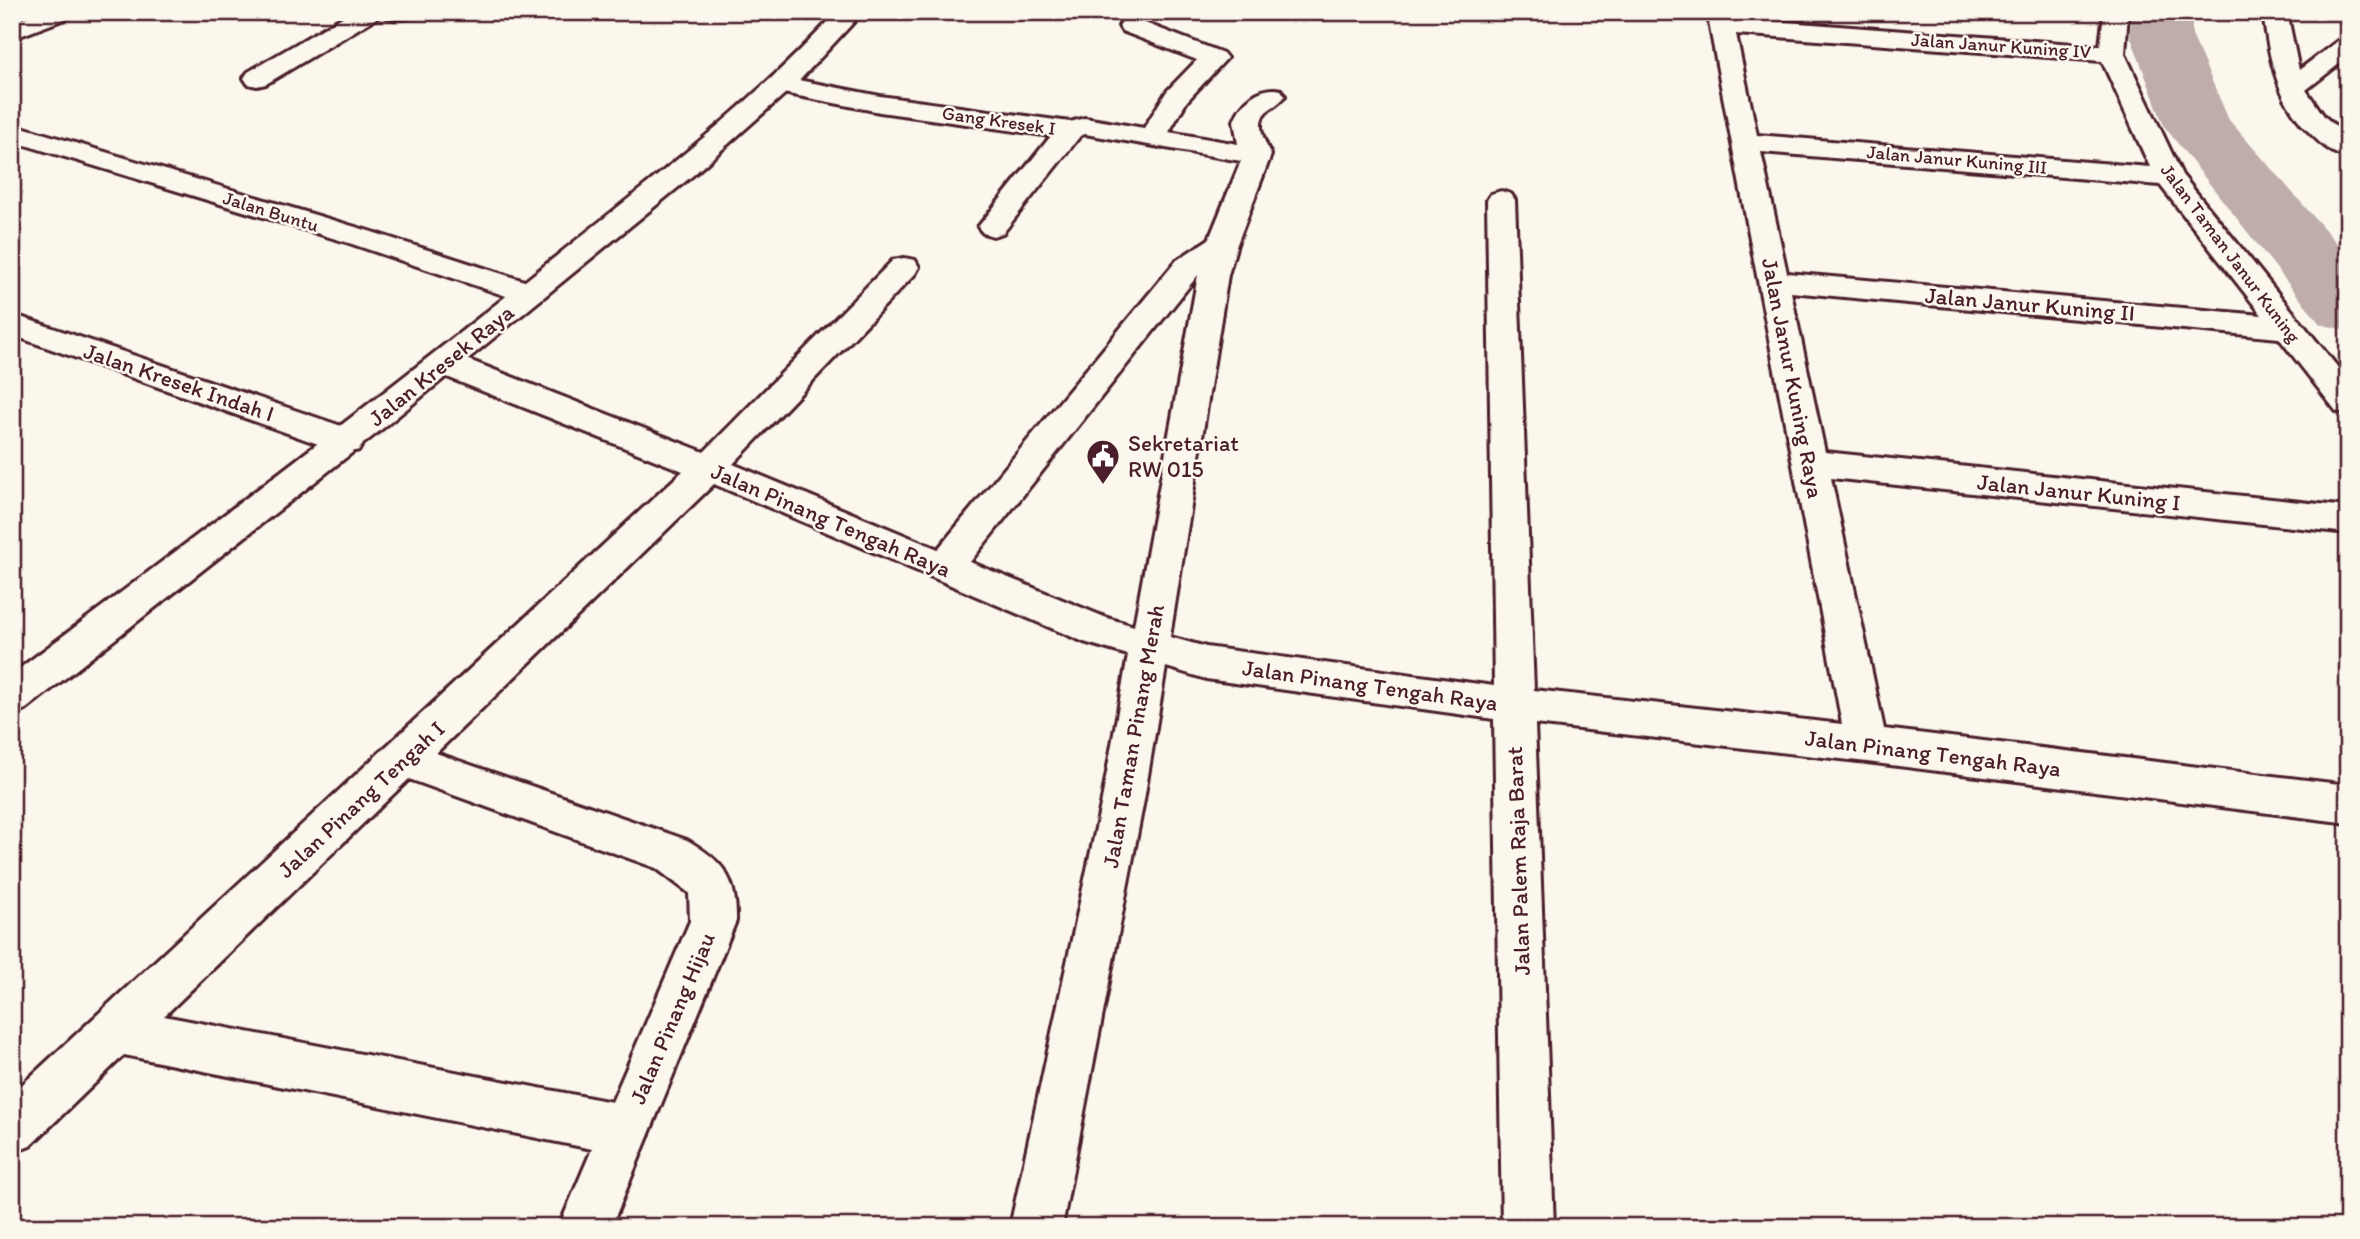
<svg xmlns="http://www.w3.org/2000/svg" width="2360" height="1239" viewBox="0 0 2360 1239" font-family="Itim,sans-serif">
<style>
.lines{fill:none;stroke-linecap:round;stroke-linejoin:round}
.river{fill:#bfadaa;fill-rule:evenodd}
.minor-casing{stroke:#4a1f2b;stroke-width:6}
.tertiary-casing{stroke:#4a1f2b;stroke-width:6}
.minor{fill:#fbf7ec;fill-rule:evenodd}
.tertiary{fill:#fbf7ec;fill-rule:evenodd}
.labels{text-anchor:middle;stroke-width:5;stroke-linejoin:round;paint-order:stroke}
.far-street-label{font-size:19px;fill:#4a1f2b;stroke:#fbf7ec}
.street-label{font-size:23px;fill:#4a1f2b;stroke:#fbf7ec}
.poi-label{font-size:23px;fill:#4a1f2b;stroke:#fbf7ec;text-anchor:start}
</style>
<rect width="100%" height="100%" fill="#fbf7ec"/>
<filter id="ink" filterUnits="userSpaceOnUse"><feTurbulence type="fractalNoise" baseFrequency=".0143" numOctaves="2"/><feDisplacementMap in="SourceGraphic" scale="14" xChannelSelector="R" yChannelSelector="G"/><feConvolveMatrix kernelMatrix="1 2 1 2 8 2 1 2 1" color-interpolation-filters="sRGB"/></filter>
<g filter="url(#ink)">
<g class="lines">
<path class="river" d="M2131 12H2192V35L2229 120 2348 256V331L2320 324 2164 126 2130 35Z"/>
<defs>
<path id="minor" d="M39 12H73L70 17 12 39V23Z
M351 12H381L378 17 266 84 257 86 248 84 244 78 248 72Z
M384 12H422L419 17 396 19 387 17Z
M1128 12H1152L1145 23 1223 53 1227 58 1187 101 1169 132 1238 144 1234 121C1241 102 1260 85 1281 90L1285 96C1280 103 1274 106 1267 111 1254 123 1265 142 1271 155L1237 244 1228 275 1170 637 1206 647 1494 686 1487 200 1491 194 1501 191 1511 194 1515 200 1534 690 1842 724 1707 12H1731L1733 18 2100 46 2104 12H2128L2125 54 2182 175 2348 380V414L2336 411 2279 338 1791 292 1825 452 2348 507V533L1831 478 1884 729 2348 785V823L1867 762 1535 724 1554 1227H1502L1494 719 1206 679 1166 667 1144 800 1062 1227H1010L1102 800 1128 655 1084 642 714 484 436 753 687 840C723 861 737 878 736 921L611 1227H559L592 1149 124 1055 30 1146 12 1153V1094L683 471 432 371 428 363 432 355 444 352 456 355 704 452 893 260 904 258 915 260 919 267 915 274 733 464 938 549 1177 260 1209 239 1241 161 1085 134 1080 136 1003 233 993 236 983 233 978 227 1051 136 880 112 783 93 774 91 770 85 774 79 783 77 880 96 1070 122 1085 118 1144 128 1167 91 1197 60 1122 31 1119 26ZM1736 34 2102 61 2150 167 1757 135ZM1761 152 2160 185 2262 315 1787 273ZM1198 275 1134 626 1107 618 970 562ZM409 779 656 868 689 893 690 921 612 1102 164 1016Z
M2263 12H2287L2299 70 2339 40 2348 38V57L2306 90 2324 116 2348 137V158C2334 155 2322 145 2312 135 2277 102 2269 58 2263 12Z
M12 124 369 231 540 286 544 293 540 300 529 303 518 300 349 243 12 141Z
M12 314 359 432 364 441 359 450 347 453 335 450 12 335Z"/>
<path id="tertiary" d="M837 12H863L796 84 692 176 377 433 26 709 12 714V674C191 541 369 406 544 266 645 185 749 108 837 12Z"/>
</defs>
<use href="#minor" class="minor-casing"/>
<use href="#tertiary" class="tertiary-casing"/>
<use href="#minor" class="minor"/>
<use href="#tertiary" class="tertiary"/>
</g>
</g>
<defs>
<symbol id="civic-pin" viewBox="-11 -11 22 30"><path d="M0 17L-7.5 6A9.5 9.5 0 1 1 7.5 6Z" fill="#4a1f2b" stroke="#fbf7ec"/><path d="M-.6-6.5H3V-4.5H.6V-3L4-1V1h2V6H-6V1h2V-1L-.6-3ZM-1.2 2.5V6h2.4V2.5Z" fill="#fff"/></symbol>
</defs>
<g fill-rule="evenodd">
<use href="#civic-pin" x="1084" y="437" width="38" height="52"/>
</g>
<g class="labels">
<g class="far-street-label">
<text transform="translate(2001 45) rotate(4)" y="7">Jalan Janur Kuning IV</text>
<text transform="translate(999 120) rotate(8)" y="7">Gang Kresek I</text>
<text transform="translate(1957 159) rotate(5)" y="7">Jalan Janur Kuning III</text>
<text transform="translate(271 211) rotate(17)" y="7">Jalan Buntu</text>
<text transform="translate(2231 253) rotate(53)" y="7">Jalan Taman Janur Kuning</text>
</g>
<g class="street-label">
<text transform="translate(2030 304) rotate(5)" y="8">Jalan Janur Kuning II</text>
<text transform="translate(441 365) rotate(-39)" y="8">Jalan Kresek Raya</text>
<text transform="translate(1793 378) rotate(79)" y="8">Jalan Janur Kuning Raya</text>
<text transform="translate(179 382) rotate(19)" y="8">Jalan Kresek Indah I</text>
<text transform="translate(2079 492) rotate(6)" y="8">Jalan Janur Kuning I</text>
<text transform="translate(831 520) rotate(23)" y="8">Jalan Pinang Tengah Raya</text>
<text transform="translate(1370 685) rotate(8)" y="8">Jalan Pinang Tengah Raya</text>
<text transform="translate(1133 736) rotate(-80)" y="8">Jalan Taman Pinang Merah</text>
<text transform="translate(1933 753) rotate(7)" y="8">Jalan Pinang Tengah Raya</text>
<text transform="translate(361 799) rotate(-43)" y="8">Jalan Pinang Tengah I</text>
<text transform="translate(1518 861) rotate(-92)" y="8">Jalan Palem Raja Barat</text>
<text transform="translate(672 1018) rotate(-67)" y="8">Jalan Pinang Hijau</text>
</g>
<g class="poi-label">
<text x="1128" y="451">Sekretariat<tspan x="1128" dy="26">RW 015</tspan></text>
</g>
</g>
<rect width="2360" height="1239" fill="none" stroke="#fbf7ec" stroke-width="42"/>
<rect x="21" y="21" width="2318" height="1197" fill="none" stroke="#4a1f2b" stroke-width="2.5" filter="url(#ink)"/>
</svg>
